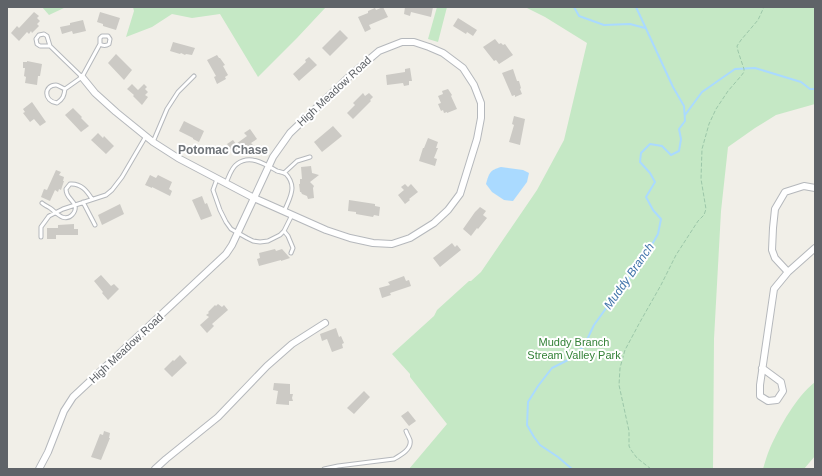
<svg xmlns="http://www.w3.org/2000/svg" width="822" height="476" viewBox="0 0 822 476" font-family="Arial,sans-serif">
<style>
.green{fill:#c5e8c5}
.water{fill:#aadaff}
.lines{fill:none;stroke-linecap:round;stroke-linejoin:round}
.stream{stroke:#aadaff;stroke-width:2}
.building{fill:#cccac5}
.service-casing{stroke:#b5b8bc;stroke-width:5}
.minor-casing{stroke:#b5b8bc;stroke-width:8}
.path{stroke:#9cc7a9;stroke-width:1;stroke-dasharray:4 2;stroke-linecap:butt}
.service{stroke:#fff;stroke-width:3}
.minor{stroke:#fff;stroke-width:6}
.labels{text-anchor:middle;stroke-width:4;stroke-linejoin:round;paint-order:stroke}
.street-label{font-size:11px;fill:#5f6368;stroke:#fff}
.park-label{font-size:11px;fill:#348238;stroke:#fff}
.neighbourhood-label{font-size:12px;font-weight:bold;fill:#70757a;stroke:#fff}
.water-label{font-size:12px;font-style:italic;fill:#4174aa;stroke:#fff}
</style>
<rect width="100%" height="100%" fill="#f1efe8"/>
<path class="green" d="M42 7H66L49 15Z
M133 7H326L297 38 258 77 220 14 192 18 172 14 152 27 126 37 134 11Z
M437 7H447L438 42 428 39Z
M525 7H815V104L776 115 755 128 728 147 721 211 714 339 713 469H409L447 424 410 377V374L392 354 434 316 437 310 469 281H471L481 272 537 190 564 140 587 43 545 17Z
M815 382V456L804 469H763C765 462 767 455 770 448 780 426 796 397 815 382Z"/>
<path class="water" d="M501 167 523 170 529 173 527 182 513 201 504 200 492 192 486 184C489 173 490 170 501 167Z"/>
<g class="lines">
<path class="stream" d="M574 7 579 16 604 25 630 24 645 28
M685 115 702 92 735 69 755 68 801 82 810 89H815
M572 469 558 457 540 445 534 437 527 425 528 402 538 386 552 368 570 359 584 346 594 325 607 307 622 289 646 255 658 234 661 219 653 210 646 197 655 182 650 173 640 162 641 153 650 144 662 146 671 155 679 151 681 139 679 129 685 121 684 106 673 87 636 7"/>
</g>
<path class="building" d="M383 7 388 17 369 25 371 29 365 32 358 17 368 13V11L375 8 376 10Z
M405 7H433L431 17 411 12 410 16 404 14Z
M34 12 39 16 37 18 40 21 37 24 39 26 32 33 31 31 29 34 27 32 19 41 11 33 17 26 19 28Z
M100 12 120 18 116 30 103 26V24L97 22Z
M458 18 477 30 473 36 467 32 466 34 453 26Z
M83 20 86 31 73 34 72 31 62 34 60 27 70 25V23Z
M340 30 348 38 330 56 322 48Z
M495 39 499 44 501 43 503 45 505 44 513 55 499 64 496 60 494 61 483 47Z
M173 42 195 48 192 55 186 54 185 55 181 53 180 54 170 51Z
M116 54 132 70 124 80 108 63Z
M217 55 219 58H220L225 65 223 66 228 75 225 77 226 79 217 84 214 77 216 76 207 60Z
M309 57 317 65 299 81 293 74 306 62 305 60Z
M27 61 42 64 40 76H38L37 85 25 83 26 77 24 76 25 68H23V62H27Z
M410 68 412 81H409V85L404 86 403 83 387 85 386 75 405 72V69Z
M513 69 517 81H519L521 88 520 89 522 94 515 97V95L512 96 502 73Z
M132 84 138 90 144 84 147 87 145 89 148 92 145 95 148 97 142 105 133 96 134 95 127 89Z
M448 89 452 95 451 96 457 109 447 113V112L444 113 443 110 441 111 438 104 441 103 438 96 443 94 442 91Z
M363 93 365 96 369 93 373 97 370 100 371 101 353 119 347 113 355 105 353 103Z
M32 102 46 122 40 126 34 119 30 122 23 113 25 112 23 109Z
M73 108 82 117 81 118 89 126 81 132 65 115Z
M514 116 525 119 520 145 509 142 514 125 512 124Z
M184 121 204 131 199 142 193 139V138L179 131Z
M333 126 342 136 322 152 314 142Z
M250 129 257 139 251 143 254 146 242 154 239 150 234 154 227 144 233 140 236 144 247 136 244 133Z
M98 133 103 138 104 136 114 146 106 154 91 140Z
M428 138 438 142 436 148H438L434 158 437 159 435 166 419 161 423 148H424Z
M311 166 312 173 319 175 310 182 314 186 313 188 314 198 308 199 307 196 302 194 301 192H300L299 184H300V179H302L301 167Z
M56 170 61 172 59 175 64 177 63 181H64L61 190 59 189 58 192 55 190 50 201 41 197 44 189 47 190Z
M150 175 156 178 158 175 172 182 169 189 172 191 170 196 152 187V188L145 185Z
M405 184 408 187 411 184 418 192 409 199 410 200 405 204 398 195 404 190 401 187Z
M202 196 205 204 207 203 212 216 201 220 192 200Z
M349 200 375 204V206L380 207 379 216 374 215 373 217 356 214V212L348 211Z
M120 204 124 214 102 225 98 215Z
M480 207 486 211 483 215 487 218 478 229 477 228 471 236 463 229 475 212Z
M74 224V229H78V235H56V239H47V228H58V225Z
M452 243 455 247 457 245 461 250 440 267 433 258Z
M275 249 276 251 282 249 290 258 281 261V260L259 266 257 259 260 258 259 253Z
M101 275 111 286 114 284 119 289 108 300 102 293 103 292 94 281Z
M404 276 406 281 409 280 411 286 390 293 391 295 382 298 379 288 390 285 388 282Z
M218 304 222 307 224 305 228 310 212 324 214 326 207 333 200 325 209 317 206 315 209 313 208 312 215 305 216 306Z
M336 328 339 337 341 336 344 343 342 344 343 348 332 352 327 339 322 341 320 334Z
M180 355 187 363 172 377 164 369 173 360 174 361Z
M274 383 290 384V394H293L292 398 293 401H289V405L276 404 278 391 273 390Z
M364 391 370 397 354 414 347 408Z
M408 411 416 421 409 426 401 416Z
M104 431 110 433 109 438H110L101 460 91 457 100 434 103 435Z"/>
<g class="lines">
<defs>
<path id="service" d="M50 46H40L37 44 36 39 39 35 44 34 47 36 50 46 82 77
M65 89C62 88 58 85 56 85 44 85 43 101 57 103 63 99 64 96 65 89L82 77 100 44C103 46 106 46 109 44L110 39 108 36H102L100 38V44
M153 142 167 109 178 92 194 76
M284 173 297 161 310 157
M217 179 213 190 220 210 226 222 231 229 247 238 253 241 260 242 268 241 280 235 284 231 292 215
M226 183C229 177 231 168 237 164 250 154 265 164 277 171 280 172 283 172 286 174 289 177 292 183 292 188 292 196 287 204 284 212
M83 202 95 225
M42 203C44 205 47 206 50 208 56 212 64 223 72 215 74 213 76 209 75 206 73 199 66 198 66 189L70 184C81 183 87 191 92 199
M284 231 288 236 293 248 291 253
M41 237V227L49 216 63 209 106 195 112 190 122 177 146 136
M324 469 338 466 394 459C401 455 412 449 410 440 409 437 407 434 406 431"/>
<path id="minor" d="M788 272 775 258 772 250 773 228 775 209 785 192 804 186 815 188
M762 368 781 382 783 391 777 400 768 401 760 396V385L774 289 788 272 815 248
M39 469 48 452 64 411 73 397 226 254 232 245 254 198 273 157 290 133 352 74 379 51 402 42H414L429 47 443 53 463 68 474 85 481 103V118L477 139 460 194 448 210 434 223 410 238 392 244 373 243 350 238 326 230 254 198 178 158 153 142 116 112 95 93 82 77
M155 469 166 459 218 417 267 366 292 344 325 323"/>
</defs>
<use href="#service" class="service-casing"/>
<use href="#minor" class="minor-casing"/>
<path class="path" d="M651 469 637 458 631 450 629 446V431L619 385 620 368 625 350 640 322 661 285 676 255 698 221 704 215 706 209 701 179 702 149 709 124 716 109 728 91 741 76 744 72V69L738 51 737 46 741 40 758 20 764 7"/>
<use href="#service" class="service"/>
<use href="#minor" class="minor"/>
</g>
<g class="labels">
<g class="street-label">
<text transform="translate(334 91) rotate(-43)" y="4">High Meadow Road</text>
<text transform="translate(126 348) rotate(-43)" y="4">High Meadow Road</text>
</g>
<g class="park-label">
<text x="574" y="346">Muddy Branch<tspan x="574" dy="13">Stream Valley Park</tspan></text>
</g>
<g class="neighbourhood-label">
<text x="223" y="154">Potomac Chase</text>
</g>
<g class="water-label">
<text transform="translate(629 276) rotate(-55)" y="4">Muddy Branch</text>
</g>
</g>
<rect width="822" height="476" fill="none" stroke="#5f6368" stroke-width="16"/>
</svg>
